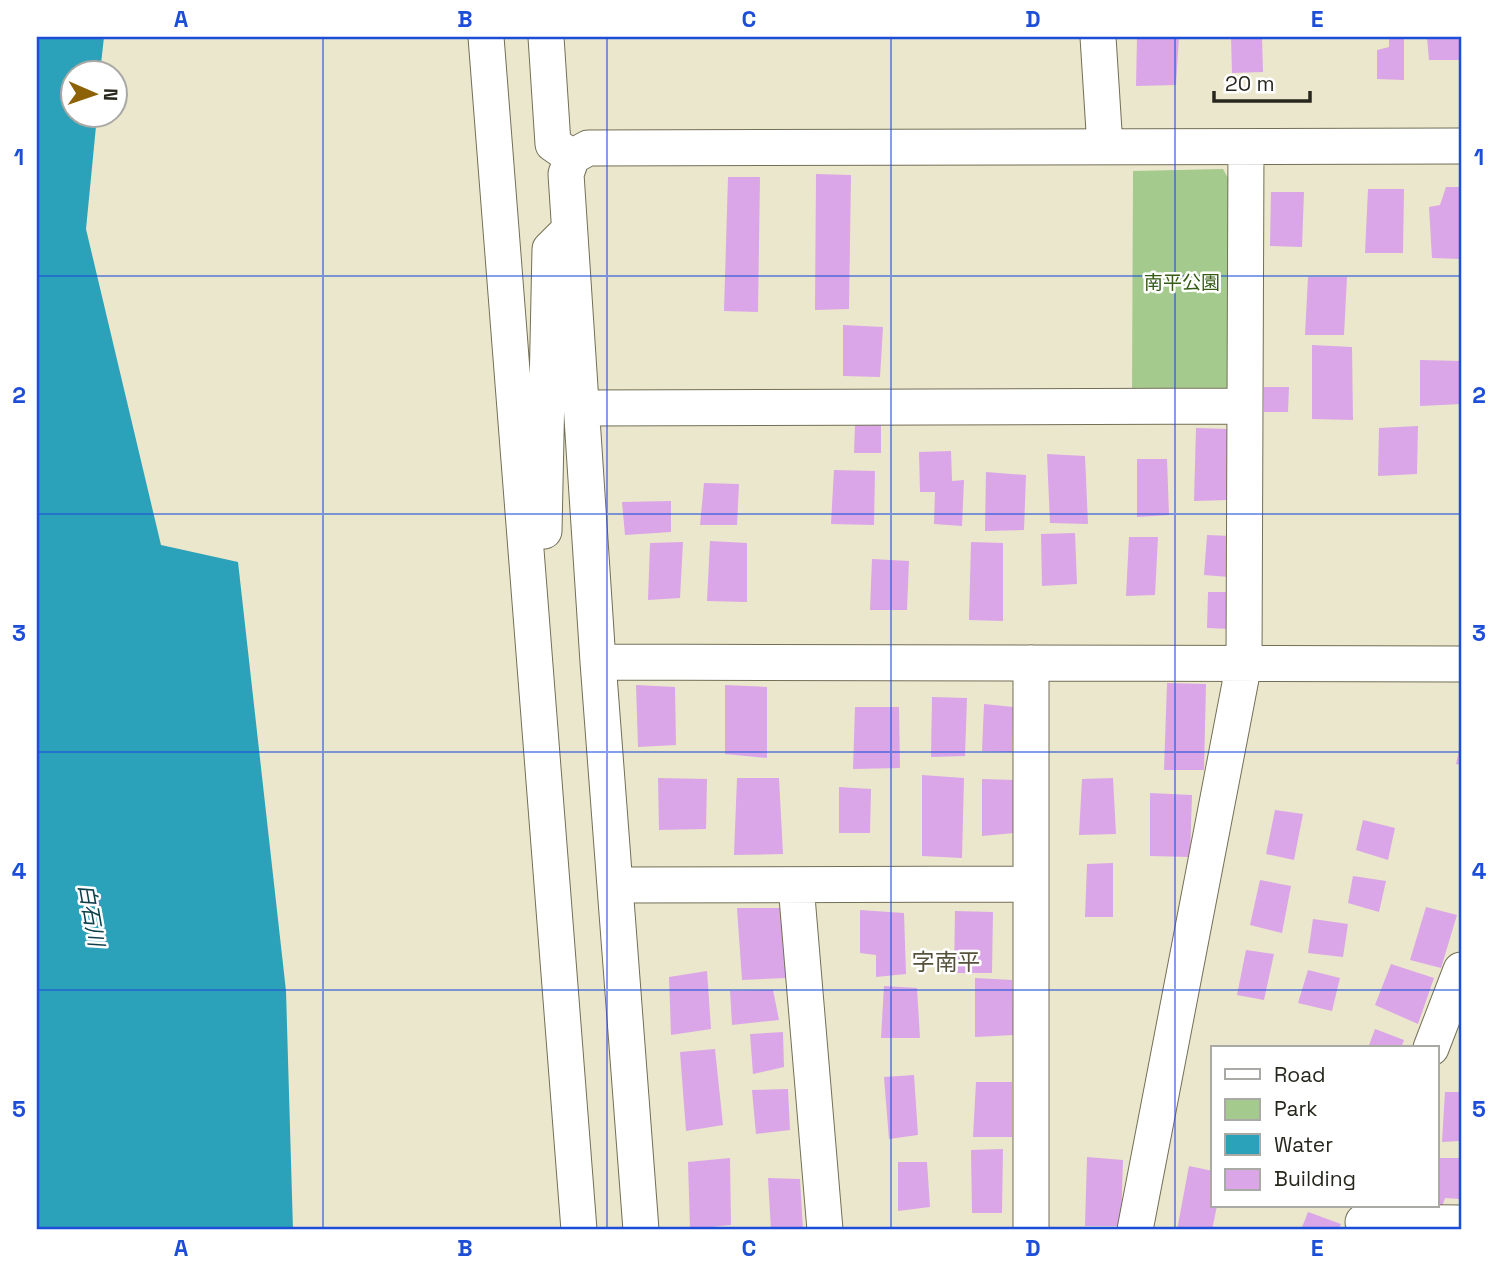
<svg xmlns="http://www.w3.org/2000/svg" width="1498" height="1267" viewBox="0 0 1498 1267" font-family="'Space Grotesk','Noto Sans JP',sans-serif">
<style>
.green{fill:#a4ca8d}
.water{fill:#2ca1ba}
.building{fill:#daa6e7}
.lines{fill:none;stroke-linecap:round;stroke-linejoin:round}
.minor-casing{stroke:#736f57;stroke-width:37}
.minor{stroke:#fff;stroke-width:35}
.grid{fill:none;stroke:#1d4ed8;stroke-width:2;stroke-opacity:0.55}
.labels{text-anchor:middle;stroke-width:5;stroke-linejoin:round;paint-order:stroke}
.park-label{font-size:19px;fill:#345b14;stroke:#fff}
.water-label{font-size:21px;font-style:italic;fill:#0e404b;stroke:#fff}
.quarter-label{font-size:23px;fill:#56513b;stroke:#fff}
.neatline{fill:none;stroke:#1d4ed8;stroke-width:2.5}
.grid-label{font-size:23px;text-anchor:middle;font-weight:bold;fill:#1d4ed8}
</style>
<rect width="100%" height="100%" fill="#ebe7cc"/>
<path class="green" d="M1223 169 1232 185 1233 379 1222 394H1132L1133 171Z"/>
<path class="water" d="M37 37H104L100 73 74 74V116H97L86 229 161 545 238 562 286 991 293 1230H37Z"/>
<path class="building" d="M1137 37H1179L1176 85 1136 86Z
M1231 37H1262L1263 72 1232 73Z
M1389 37H1404V80L1377 79V50L1389 47Z
M1427 37H1461V60H1429Z
M816 174 851 175 849 309 815 310Z
M728 177H760L758 312 724 311Z
M1446 187H1461V259L1432 258 1429 207 1440 205Z
M1368 189H1404L1403 253H1365Z
M1271 192H1304L1302 247 1270 246Z
M1308 277H1347L1344 335H1305Z
M843 325 883 327 880 377 843 376Z
M1312 345 1352 347 1353 420 1312 419Z
M1420 360 1461 361V404L1420 406Z
M1264 387H1289L1288 412H1264Z
M855 424 881 425V453H854Z
M1418 426 1417 474 1378 476 1379 428Z
M1196 428 1227 429 1228 500 1194 501Z
M951 451 952 481 964 480 962 526 934 524 935 492H920L919 452Z
M1047 454 1085 456 1088 524 1050 523Z
M1137 459H1167L1169 515 1137 517Z
M834 470 875 471 874 525 831 524Z
M986 472 1026 475 1024 530 985 531Z
M704 483 739 484 737 525H700Z
M671 501V532L625 535 622 502Z
M1075 533 1077 584 1042 586 1041 534Z
M1207 535 1230 536 1229 577 1204 575Z
M1129 537H1158L1155 595 1126 596Z
M710 541 747 543V602L707 601Z
M683 542 680 598 648 600 650 543Z
M971 542 1003 543V621L969 620Z
M872 559 909 561 907 610H870Z
M1208 592H1230L1231 629 1207 628Z
M1167 683 1206 684 1204 770H1164Z
M636 685 675 687 676 745 638 747Z
M725 685 767 687V758L725 754Z
M932 697 967 698 965 756 931 757Z
M984 704 1013 707 1012 752 982 751Z
M855 707H899L900 768 853 769Z
M1460 746H1461V765L1456 764Z
M922 775 964 778 962 858 922 856Z
M658 778 707 779 706 829 659 830Z
M737 778H779L783 854 734 855Z
M1113 778 1116 834 1079 835 1082 779Z
M982 779 1014 780V833L982 836Z
M839 787 871 789 870 833H839Z
M1150 793 1192 795 1190 857 1150 856Z
M1275 810 1303 814 1294 860 1266 854Z
M1363 820 1395 828 1388 860 1356 850Z
M1113 863V917H1085L1087 864Z
M1353 876 1386 881 1379 912 1348 903Z
M1260 880 1291 886 1282 933 1250 925Z
M1426 907 1457 915 1441 968 1410 960Z
M737 908H782L786 978 742 980Z
M860 910 904 913 906 974 876 977V955L860 953Z
M955 911 993 912 992 973H954Z
M1313 919 1348 924 1343 957 1308 953Z
M1246 950 1274 954 1264 1000 1237 995Z
M1391 964 1434 978 1418 1024 1375 1005Z
M1308 970 1340 978 1332 1011 1298 1003Z
M707 971 711 1029 671 1035 669 977Z
M975 978 1012 980 1014 1035 975 1037Z
M884 986 917 988 920 1038H881Z
M773 990 779 1020 732 1025 730 991Z
M1375 1029 1404 1040 1401 1048H1368Z
M783 1032 784 1067 753 1074 750 1034Z
M715 1049 723 1125 686 1131 680 1052Z
M914 1075 918 1135 889 1139 884 1077Z
M976 1082H1012V1137H973Z
M788 1089 790 1130 756 1134 752 1090Z
M1445 1092H1461V1141L1442 1142Z
M1003 1149 1002 1213H972L971 1150Z
M1087 1157 1123 1160 1121 1226H1085Z
M730 1158 731 1225 690 1229 688 1162Z
M1437 1158H1461V1199L1445 1198 1442 1207H1437Z
M898 1162H927L930 1207 898 1211Z
M1189 1166 1213 1171V1206H1217L1212 1230H1177Z
M768 1178 800 1179 803 1230H771Z
M1308 1212 1341 1224 1338 1230H1301Z"/>
<g class="lines">
<defs>
<path id="minor" d="M486 37 579 1230
M546 37 553 144 572 157
M1098 37 1105 147
M583 408 1245 406
M544 531 550 249 563 236
M598 662 1461 664
M1031 663V1230
M615 885 1031 884
M796 885 825 1230
M1431 1048 1461 970
M1363 1222 1461 1223
M641 1230 598 662 566 174 572 157 588 148 1461 146
M1135 1230 1244 663 1246 147"/>
</defs>
<use href="#minor" class="minor-casing"/>
<use href="#minor" class="minor"/>
</g>
<path class="grid" d="M323 37V1230M607 37V1230M891 37V1230M1175 37V1230M37 276H1461M37 514H1461M37 752H1461M37 990H1461"/>
<g class="labels">
<g class="park-label">
<text x="1182" y="289">南平公園</text>
</g>
<g class="water-label">
<text transform="translate(91 915) rotate(80)" y="7">白石川</text>
</g>
<g class="quarter-label">
<text x="946" y="970">字南平</text>
</g>
</g>
<rect width="1498" height="1267" fill="none" stroke="#ffffff" stroke-width="77"/>
<rect x="1211" y="1046" width="228" height="161" fill="#ffffff" stroke="#a9a9a5" stroke-width="2"/>
<rect x="1225" y="1069" width="35" height="10" fill="#ffffff" stroke="#a9a9a5" stroke-width="2"/>
<text x="1274" y="1082" font-size="21" fill="#28271d">Road</text>
<rect x="1225" y="1099" width="35" height="21" fill="#a4ca8d" stroke="#a9a9a5" stroke-width="2"/>
<text x="1274" y="1116" font-size="21" fill="#28271d">Park</text>
<rect x="1225" y="1134" width="35" height="21" fill="#2ca1ba" stroke="#a9a9a5" stroke-width="2"/>
<text x="1274" y="1152" font-size="21" fill="#28271d">Water</text>
<rect x="1225" y="1169" width="35" height="21" fill="#daa6e7" stroke="#a9a9a5" stroke-width="2"/>
<text x="1274" y="1186" font-size="21" fill="#28271d">Building</text>
<g transform="translate(94 94) rotate(92)"><circle r="33" fill="#ffffff" stroke="#a9a9a5" stroke-width="2"/>
<path d="M0-5L12 26L0 18L-12 26Z" fill="#8d6207"/>
<text y="-10" font-size="19" font-weight="bold" text-anchor="middle" fill="#28271d">N</text>
</g>
<path d="M1214 91v10h96v-10" fill="none" stroke="#28271d" stroke-width="3.5"/>
<text x="1225" y="91" font-size="21" fill="#28271d" stroke="#ffffff" stroke-width="5" paint-order="stroke">20 m</text>
<rect x="38" y="38" width="1422" height="1190" class="neatline"/>
<g class="grid-label">
<text x="181" y="27">A</text>
<text x="465" y="27">B</text>
<text x="749" y="27">C</text>
<text x="1033" y="27">D</text>
<text x="1317" y="27">E</text>
<text x="19" y="165">1</text>
<text x="1479" y="165">1</text>
<text x="19" y="403">2</text>
<text x="1479" y="403">2</text>
<text x="19" y="641">3</text>
<text x="1479" y="641">3</text>
<text x="19" y="879">4</text>
<text x="1479" y="879">4</text>
<text x="19" y="1117">5</text>
<text x="1479" y="1117">5</text>
<text x="181" y="1256">A</text>
<text x="465" y="1256">B</text>
<text x="749" y="1256">C</text>
<text x="1033" y="1256">D</text>
<text x="1317" y="1256">E</text>
</g>
</svg>
